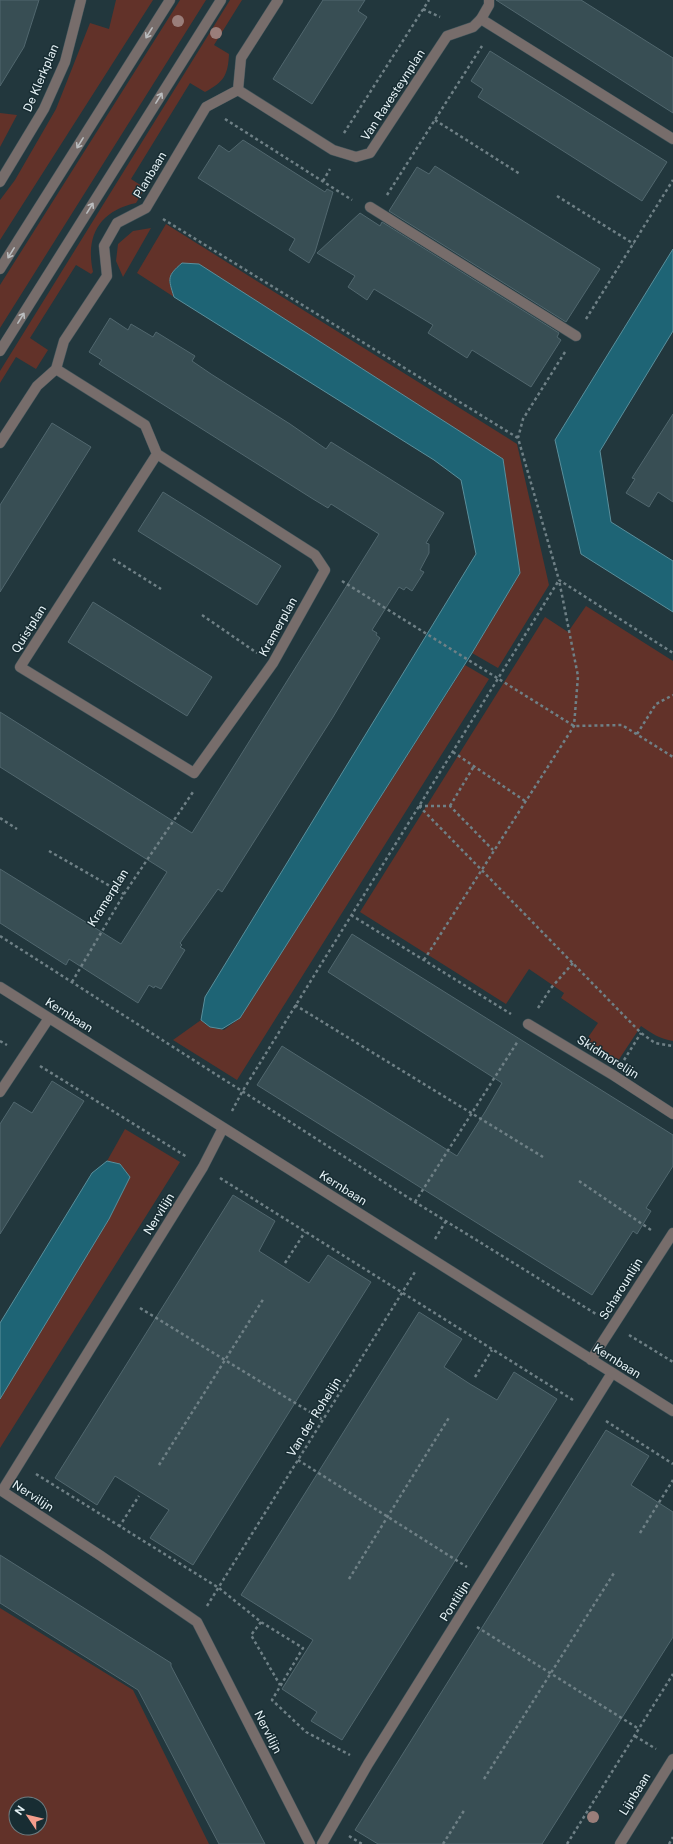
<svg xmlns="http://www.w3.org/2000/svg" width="673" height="1844" viewBox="0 0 673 1844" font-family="'Public Sans',sans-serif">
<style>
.green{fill:#623229;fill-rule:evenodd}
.water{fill:#1e6475;stroke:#5a8f9c}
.building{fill:#384e54;stroke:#51676e}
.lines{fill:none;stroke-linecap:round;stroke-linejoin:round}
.pedestrian-casing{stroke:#42555b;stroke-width:11}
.minor-casing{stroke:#42555b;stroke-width:11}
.tertiary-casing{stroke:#42555b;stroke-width:11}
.path{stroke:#6f8086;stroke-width:2.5;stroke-dasharray:3 3;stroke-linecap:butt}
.pedestrian{stroke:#776d6b;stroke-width:10}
.minor{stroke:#776d6b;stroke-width:10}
.tertiary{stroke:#776d6b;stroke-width:10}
.tree{fill:#9a7e7a}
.oneway{stroke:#babdbf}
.labels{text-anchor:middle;stroke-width:3;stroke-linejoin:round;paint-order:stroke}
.street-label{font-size:12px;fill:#e7f3f7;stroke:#182d33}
</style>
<rect width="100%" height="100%" fill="#22373d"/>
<path class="green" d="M116 0H153L0 240V200L15 180 56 109 90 23 109 29Z
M180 0H206L0 328V285Z
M230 0H242L214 45 229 54C228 75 224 82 205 92L190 83 131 179 145 188 136 203C100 211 85 235 93 272L91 274 76 265 30 338 48 350 36 369 16 357 0 383V371Z
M0 113 17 115 0 147Z
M166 224 517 444 549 585 498 668 472 653 520 573 503 459 169 281 174 297 137 273Z
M151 228 123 277 116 261 118 244 133 231Z
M586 606 673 661V1041C660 1039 651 1033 641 1026L616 1064 587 1046 589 1036 598 1023 561 998 564 993 529 969 506 1004 360 912 545 617 568 632Z
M465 665 489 679 237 1080 173 1040 201 1020 210 1027 224 1030 240 1018Z
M125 1129 180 1162 0 1448V1399L109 1219 130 1177 120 1164 107 1161Z
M0 1608 133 1690 209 1844H0ZM16 1804H40V1828H16Z"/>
<path class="water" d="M673 249V331L600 451 611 522 673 561V612L581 554 555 440Z
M182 263 199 264 503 459 520 573 472 653 240 1018 222 1029 210 1027 201 1020 205 997 476 554 461 480 434 460 174 297C168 278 167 276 182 263Z
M107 1161 120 1164 130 1177 109 1219 0 1399V1323L92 1173Z"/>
<path class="building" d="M0 0H39L24 47 0 86Z
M323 0H365L358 11 367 17 312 104 273 79Z
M496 0H581L673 58V113Z
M490 51 667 162 642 201 478 97 483 89 471 81Z
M243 140 325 192 327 189 333 192 315 252 309 263 289 250 295 239 198 178 219 145 229 152Z
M435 166 600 269 566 322 389 211 417 167 429 174Z
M360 213 380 226 382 222 559 333 557 337 561 340 531 387 472 350 467 358 428 333 433 325 374 289 367 300 348 287 355 276 317 253Z
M110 318 128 330 131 324 153 337 156 332 195 356 192 361 211 374 290 424 326 449 331 442 444 513 426 543 429 544V553L420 570 424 572 412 591 406 587 404 590 399 587 372 630 377 633 376 635 380 638 333 717 222 892 218 889 180 943 182 945 180 947 185 950 161 989 155 986 154 988 149 985 138 1003 69 959 66 965 0 923V869L121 944 167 872 0 767V712L192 833 379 534 331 504 328 508 313 499 99 364 102 360 89 352Z
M673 414V502L658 492 649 507 626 493 635 479 632 478Z
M52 423 91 447 0 592V505Z
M163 492 281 566 257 605 138 531Z
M93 602 212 677 187 716 68 642Z
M352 934 673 1135V1166L646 1208 651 1211 637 1234 633 1231 592 1295 257 1085 282 1046 457 1156 485 1112 502 1083 328 972Z
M52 1081 84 1101 0 1234V1124L14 1102 32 1113Z
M233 1195 275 1221 259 1251 309 1283 328 1255 371 1282 193 1565 150 1538 169 1510 115 1476 97 1505 55 1478Z
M419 1312 462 1339 444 1367 470 1384 497 1400 514 1372 557 1399 342 1740 311 1721 317 1712 282 1689 313 1640 241 1595Z
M606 1430 649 1456 631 1485 673 1512V1637L542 1844H378L355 1830Z
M0 1555 171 1663V1666L265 1844H219L138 1690 0 1603Z"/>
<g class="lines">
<defs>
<path id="pedestrian" d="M481 19 673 139
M370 207 576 336
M322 1844 368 1764 612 1373"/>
<path id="minor" d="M238 90 333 150 356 157 370 153 447 36 473 27 481 19 489 5V0
M0 182 44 109 65 62 81 0
M56 369 145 425 157 454 315 555 325 570 273 663 194 773 20 667 157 454
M0 443 37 386 56 369 64 341 107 276 104 246 117 223 146 208 206 107 238 90 241 58 278 0
M0 987 673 1411
M528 1024 613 1075 673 1114
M0 1092 49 1018
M223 1128 203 1167 2 1491 101 1556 197 1622 310 1844
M591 1360 673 1233"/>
<path id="tertiary" d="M0 269 170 0
M0 351 221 0
M620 1844 673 1759"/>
</defs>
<use href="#pedestrian" class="pedestrian-casing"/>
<use href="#minor" class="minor-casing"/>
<use href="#tertiary" class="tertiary-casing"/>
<path class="path" d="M423 9 440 17
M225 119 352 200
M435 120 520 174
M344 133 429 0
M323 181 330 169
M387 195 482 46
M557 196 634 244
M163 219 518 438
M586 319 673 180
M565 352 523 419 518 438 559 580 673 653
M113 559 161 589
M342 581 574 726 622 725 673 757
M202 615 257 653
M637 734 656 704 673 695
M453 752 525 801
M419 806 641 1033 655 1043 673 1046
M419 806H450L493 850
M450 806 474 766
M0 818 17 829
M49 851 124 894
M351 915 511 1014
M0 936 415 1202 596 1314
M424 960 574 726 578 676 559 580
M72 982 124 894 193 792
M295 1005 543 1157
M538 1008 551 988 573 963
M0 1041 7 1045
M624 1060 641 1033
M40 1066 187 1157
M232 1111 242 1092 559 580
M220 1178 573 1400
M579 1181 651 1230
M415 1202 518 1041
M435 1239 446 1221
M285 1263 305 1232
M140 1308 323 1420
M629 1335 673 1362
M475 1377 492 1350
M606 1421 673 1464
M298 1460 467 1567
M159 1465 264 1298
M36 1474 219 1588 261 1622 303 1648 272 1700 306 1732 350 1755
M119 1527 139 1496
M640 1533 673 1480
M349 1579 450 1416
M207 1606 415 1272
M261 1622 251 1635 280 1685
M477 1627 639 1729
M635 1736 656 1749
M484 1779 614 1573
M349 1836 362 1844
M443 1844 465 1809
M567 1844 673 1674
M669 1844 673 1837"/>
<use href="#pedestrian" class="pedestrian"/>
<use href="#minor" class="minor"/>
<use href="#tertiary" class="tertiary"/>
</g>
<g class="tree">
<circle cx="178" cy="21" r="6"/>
<circle cx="216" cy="33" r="6"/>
<circle cx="593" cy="1817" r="6"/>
</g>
<defs><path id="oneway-shaft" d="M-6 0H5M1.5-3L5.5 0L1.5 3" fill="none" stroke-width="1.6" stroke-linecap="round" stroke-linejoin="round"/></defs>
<g class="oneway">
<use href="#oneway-shaft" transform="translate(149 33) rotate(122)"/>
<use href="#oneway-shaft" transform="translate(159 98) rotate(-58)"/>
<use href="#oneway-shaft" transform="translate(80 143) rotate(122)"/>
<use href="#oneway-shaft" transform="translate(90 208) rotate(-58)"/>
<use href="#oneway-shaft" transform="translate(11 253) rotate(122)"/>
<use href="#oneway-shaft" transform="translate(21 318) rotate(-58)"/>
</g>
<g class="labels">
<g class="street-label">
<text transform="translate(41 78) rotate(-67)" y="4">De Klerkplan</text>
<text transform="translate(393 95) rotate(-57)" y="4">Van Ravesteynplan</text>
<text transform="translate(150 175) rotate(-59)" y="4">Planbaan</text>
<text transform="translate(278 627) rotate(-61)" y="4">Kramerplan</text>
<text transform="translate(29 629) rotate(-58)" y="4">Quistplan</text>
<text transform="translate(108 898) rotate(-58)" y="4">Kramerplan</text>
<text transform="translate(69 1015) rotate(32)" y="4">Kernbaan</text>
<text transform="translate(608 1057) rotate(32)" y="4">Skidmorelijn</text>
<text transform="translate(343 1188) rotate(32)" y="4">Kernbaan</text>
<text transform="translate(159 1214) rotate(-58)" y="4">Nervilijn</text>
<text transform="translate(621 1289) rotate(-58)" y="4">Scharounlijn</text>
<text transform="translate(617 1361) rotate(32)" y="4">Kernbaan</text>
<text transform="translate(314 1417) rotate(-58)" y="4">Van der Rohelijn</text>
<text transform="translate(33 1496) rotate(33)" y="4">Nervilijn</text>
<text transform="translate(455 1601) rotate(-58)" y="4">Pontilijn</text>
<text transform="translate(268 1732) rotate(63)" y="4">Nervilijn</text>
<text transform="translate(635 1794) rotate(-58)" y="4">Lijnbaan</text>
</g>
</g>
<g transform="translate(28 1816) rotate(305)"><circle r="19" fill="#182d33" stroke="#6b7c81"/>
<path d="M0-3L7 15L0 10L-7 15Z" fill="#f49d8c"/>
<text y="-6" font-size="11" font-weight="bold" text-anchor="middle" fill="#e7f3f7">N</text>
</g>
</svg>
